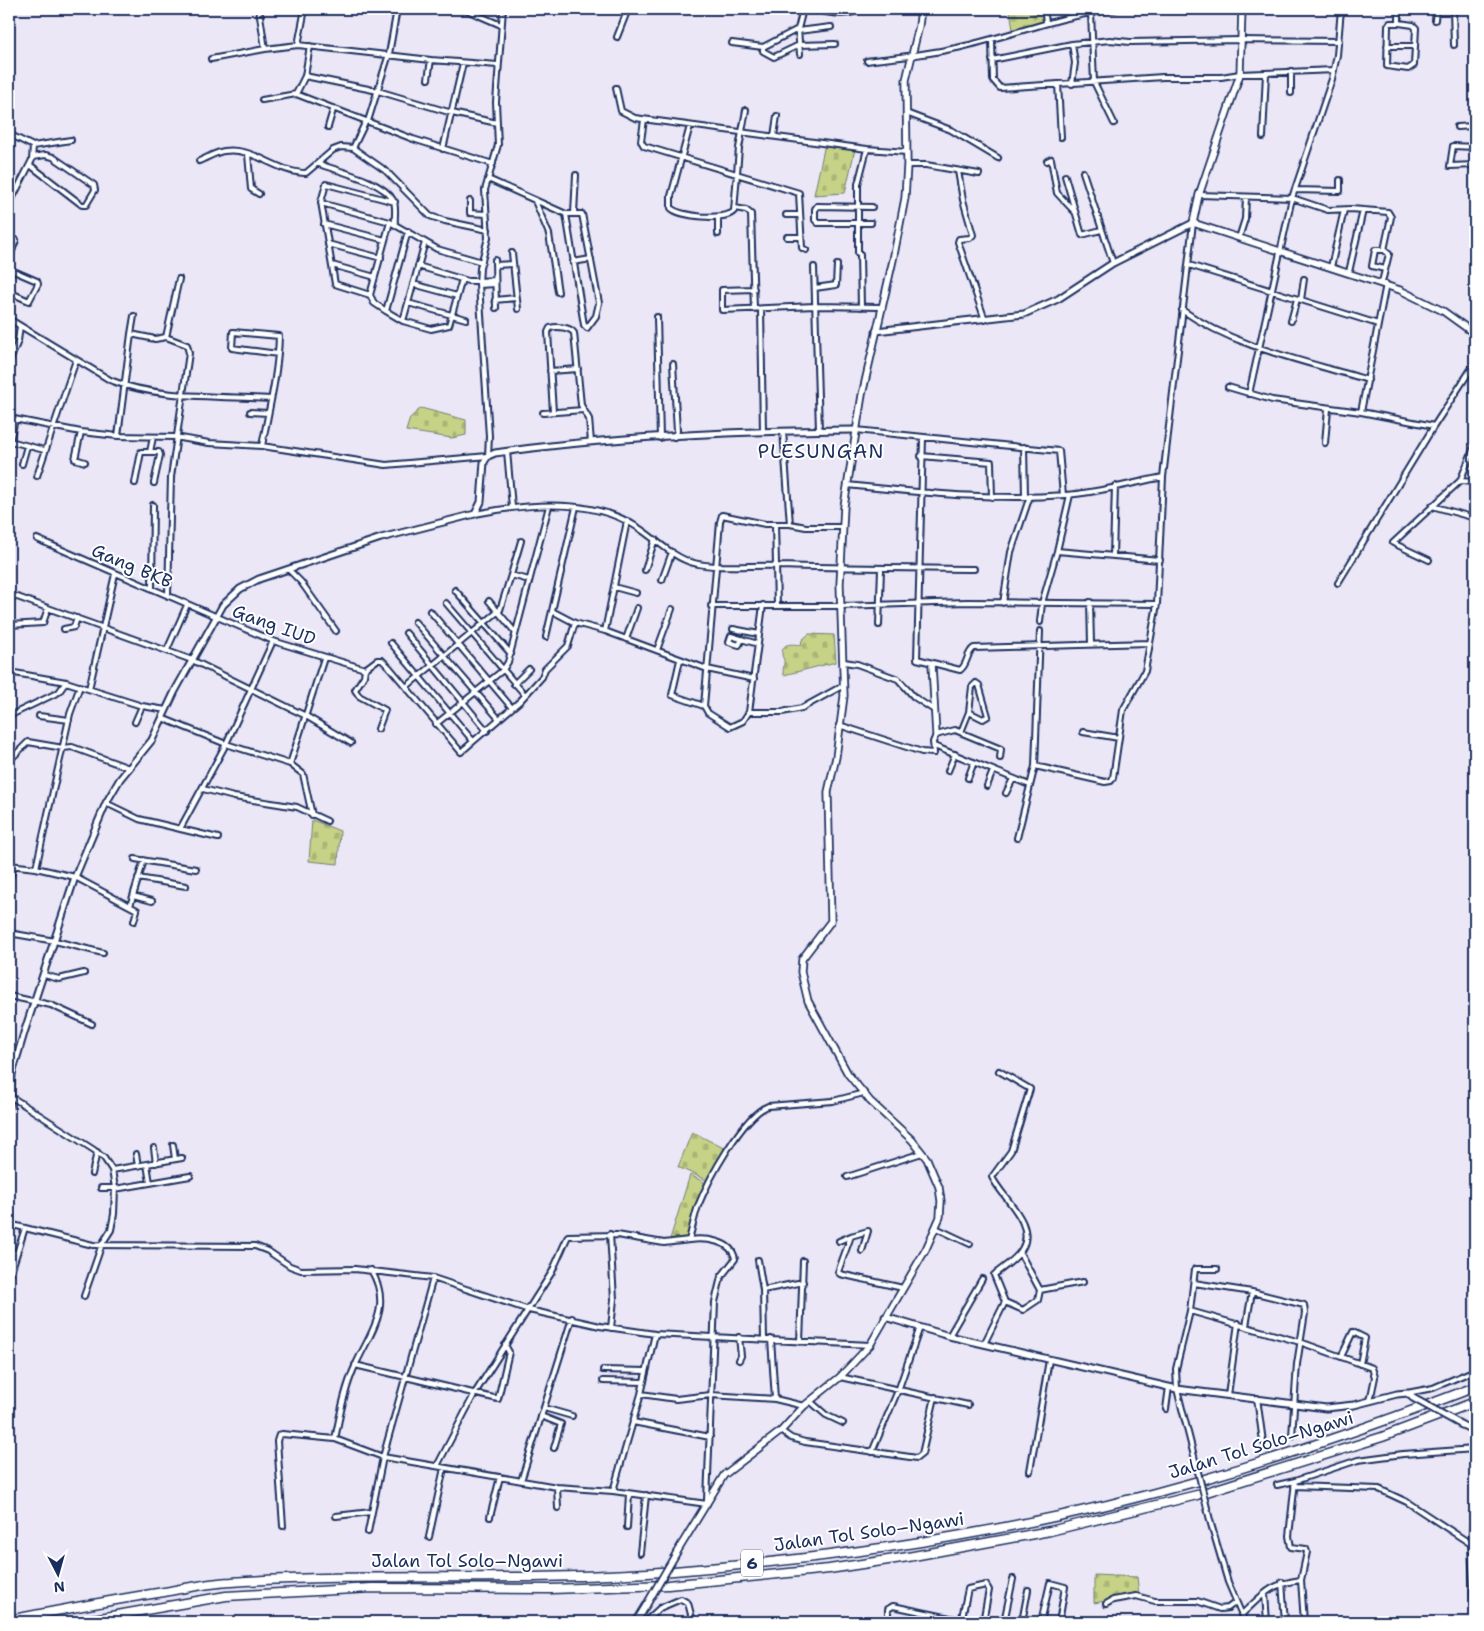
<svg xmlns="http://www.w3.org/2000/svg" width="1484" height="1631" viewBox="0 0 1484 1631" font-family="'Shantell Sans',sans-serif">
<style>
.cemetery{fill:url(#cemetery-stones);stroke:#708072}
.lines{fill:none;stroke-linecap:round;stroke-linejoin:round}
.minor-tunnel{stroke:#c1c2d8;stroke-width:4;stroke-dasharray:4 2;stroke-linecap:butt}
.minor-casing{stroke:#1b2f5e;stroke-width:8}
.tertiary-casing{stroke:#1b2f5e;stroke-width:9}
.secondary-casing{stroke:#1b2f5e;stroke-width:9}
.motorway-casing{stroke:#1b2f5e;stroke-width:11}
.minor{stroke:#fff;stroke-width:4}
.tertiary{stroke:#fff;stroke-width:5}
.secondary{stroke:#fff;stroke-width:5.5}
.motorway{stroke:#fff;stroke-width:8}
.minor-bridge-casing{stroke:#1b2f5e;stroke-width:8;stroke-linecap:butt}
.tertiary-bridge-casing{stroke:#1b2f5e;stroke-width:9;stroke-linecap:butt}
.secondary-bridge-casing{stroke:#1b2f5e;stroke-width:9;stroke-linecap:butt}
.minor-bridge{stroke:#fff;stroke-width:4}
.tertiary-bridge{stroke:#fff;stroke-width:5}
.secondary-bridge{stroke:#fff;stroke-width:5.5}
.labels{text-anchor:middle;stroke-width:4;stroke-linejoin:round;paint-order:stroke}
.shield{fill:#fff;stroke:#5f6d8e;stroke-width:1}
.shield-label{font-size:16px;font-weight:bold;fill:#1b2f5e}
.street-label{font-size:18px;fill:#1b2f5e;stroke:#fff}
.quarter-label{font-size:20px;letter-spacing:1px;fill:#1b2f5e;stroke:#fff}
</style>
<defs>
<pattern id="cemetery-stones" width="16" height="16" patternUnits="userSpaceOnUse" patternTransform="scale(1.25)"><rect width="16" height="16" fill="#c6d286"/><path d="M2 7V4a2 2 0 0 1 4 0v3zM10 15v-3a2 2 0 0 1 4 0v3z" fill="#aab576"/></pattern>
</defs>
<rect width="100%" height="100%" fill="#ebe7f6"/>
<filter id="ink" filterUnits="userSpaceOnUse"><feTurbulence type="fractalNoise" baseFrequency=".02" numOctaves="2"/><feDisplacementMap in="SourceGraphic" scale="10" xChannelSelector="R" yChannelSelector="G"/><feConvolveMatrix kernelMatrix="1 2 1 2 8 2 1 2 1" color-interpolation-filters="sRGB"/></filter>
<g filter="url(#ink)">
<path class="cemetery" d="M1010 9H1043L1045 22 1013 30Z
M825 144 855 149 845 193 814 195Z
M421 408 466 420V435L452 438 406 431 410 418Z
M809 634 834 635 836 662 784 675C782 669 784 668 784 663 785 659 782 658 782 654 782 642 792 644 801 645L802 640Z
M312 820 340 831 338 864 309 861Z
M692 1132 726 1149 708 1181 678 1167Z
M690 1175 706 1183 697 1204 687 1239H670Z
M1094 1575 1137 1577 1139 1595 1094 1603Z"/>
<g class="lines">
<path class="minor-tunnel" d="M1040 631V622"/>
<defs>
<path id="minor" d="M259 9 265 49
M464 9 501 25
M811 9C824 12 849 18 860 9
M1044 9 1046 22
M1399 9V23
M1453 9 1454 45
M1091 13 1094 82 1114 123
M1435 20 1436 9
M1399 23 1413 25 1416 28 1414 65 1408 69 1387 66 1388 26 1390 23Z
M798 29 763 47V51L774 57 799 45 835 44
M798 31 831 27
M617 37 628 9
M992 39 993 80 1000 88 1163 77H1221L1240 74 1334 70
M732 43 763 47
M1072 44 1075 63 1072 84
M298 45 305 9
M310 46 305 76 296 94 413 139 493 164
M1387 46H1415
M800 54 798 29 803 9
M211 59 265 49 298 45 431 60 498 65
M992 60 1072 44 1110 40 1130 42 1241 40 1339 41
M867 61C900 57 933 54 965 46 1016 34 1064 15 1116 9
M305 76 378 91 452 113 497 123
M428 79 431 60
M1058 84 1061 137
M616 88 621 111 635 118 867 149 907 152
M1291 93V71
M262 100 296 94
M906 113 951 130 998 158
M644 120 641 141 644 146 799 193 802 248 806 250
M368 121 389 54 397 9
M690 126 671 196V208C680 217 725 221 734 211L739 148 746 110
M328 127 333 110
M1457 127 1475 126
M9 134 33 146 71 140
M774 136 777 116
M1263 137 1266 73
M1475 147 1453 146 1450 166 1475 165
M353 148 366 121
M443 149 463 63
M248 154 251 189 259 194
M199 161C207 158 216 152 224 151 253 146 277 173 306 173L333 150 341 147 353 148 386 171 430 216 445 221 488 230
M1047 161 1051 159 1057 193 1075 212
M319 164C338 171 383 181 393 200 397 206 394 217 395 224
M30 165 82 205H86L95 190 94 185 53 157 45 155 33 157
M907 165H926L979 174
M958 171 963 200 973 235 970 238 959 239 958 242 985 320
M1083 172 1113 263
M1065 176 1082 235 1101 230
M488 179 566 214H582L599 303 596 316 587 328 584 325 566 214
M1295 190 1340 191V180
M1199 195 1292 198 1328 210 1351 209 1388 212 1391 217 1384 250 1389 254 1382 282
M470 201V213L486 214
M535 201 549 234 558 292
M321 203 390 222 437 249 482 262
M9 205 32 160 33 146
M735 208 746 210 751 214 754 309
M574 213 576 175
M786 215H800
M718 217V234
M871 223H818L815 220V209L817 206 872 207
M324 224 385 240
M787 237H801
M1239 238 1245 219 1246 197
M425 242 403 321 431 329 449 325 462 279
M328 244 381 258
M1384 250H1375L1372 266 1385 269
M512 253 518 309
M858 253V184L867 149
M860 255 861 307
M9 259 16 240
M495 260 496 308
M573 262 591 259
M332 265 375 277
M495 265 513 264
M1189 265 1378 324
M418 266 468 281H479
M814 267 819 430
M1331 267 1344 210
M9 269 37 281 38 284 29 301 9 292
M1349 272 1363 210
M479 281 495 280
M413 284 457 296
M479 285 495 284
M815 288 836 285 837 265
M754 289 722 290V310L815 306 881 307
M370 295 335 284 321 202 326 184 395 202
M495 300 516 298
M1301 300 1304 279
M408 303 466 319
M761 309 763 432
M1182 310C1236 348 1306 361 1368 380
M386 311 374 303 370 295 390 222
M657 317 660 438
M9 319 110 380C156 399 221 396 271 399
M403 321 386 311 408 231
M1291 321 1297 299
M131 334 134 316
M166 337 179 279
M9 363 18 341 20 326
M673 364 677 431 674 437
M550 371 578 369
M1228 387 1272 400 1361 412 1434 426 1475 363
M1249 394 1292 198 1332 79 1337 55 1341 9
M250 412 268 413
M553 412 548 332 550 328C557 326 570 327 574 333L581 405 589 419 591 442
M1361 412 1386 284
M543 413 583 410
M9 418 81 432 118 436 175 437 209 443 262 446 386 465 488 456 489 436 479 284 480 268 488 238 485 190 498 145 496 102 503 9
M15 419 10 441 44 450
M856 430 1059 451 1063 495
M81 432 75 459 85 462
M118 436 131 334 155 339 166 337 187 345 189 353 171 477 168 596
M923 438 917 659 960 670C968 665 966 653 974 648L1149 643
M1325 443 1328 409
M262 446C269 409 278 374 279 336L233 332 232 348 278 354
M1024 447 1025 496
M507 451 512 507
M150 452H159L160 455 154 483
M921 456 991 462 992 497
M22 464 27 446
M37 476 76 360
M1460 481 1475 482
M135 483 141 452H150L153 437
M847 485C919 492 992 501 1065 495 1098 493 1131 483 1163 477
M1432 506 1475 518
M576 507 552 611 575 623 605 631 707 669 754 679
M475 514C524 504 592 497 637 527 655 538 673 558 694 563 716 569 753 565 777 566 843 568 908 568 974 569
M775 524 777 605
M790 524 806 527H842
M37 539 273 641 365 669
M1057 551 1160 560
M1113 556 1115 486
M1429 560 1393 543 1460 481 1475 445
M645 570 655 539
M290 571 301 582 336 631
M511 575 521 541
M662 580 672 552
M1338 583 1434 426
M614 587 636 593
M152 589 153 505
M455 590 511 654
M9 594 192 660 306 716 351 743
M489 601 515 632
M1090 602 1091 643
M446 603 525 695
M1003 603 1011 552 1030 496
M763 605 749 712 743 721 730 727 708 713 704 706 720 522 722 515 765 524H790L783 431
M711 606H841L967 602 1157 604
M430 611 512 708
M415 622 499 719
M1040 622 1042 603 1057 551 1070 495
M9 625 43 623 48 608
M879 625 881 569
M64 629 74 627 77 618
M733 629 759 634
M605 631 627 521
M406 633 487 731
M546 637 552 611
M626 639 637 608
M742 639 739 645 729 642 731 636 758 644
M391 643 473 741
M167 650 187 605
M657 650 672 609
M680 660 672 695 704 706
M844 662 857 664 898 679 914 697 934 710
M9 672 66 682 142 706 166 710
M514 684 529 669
M406 687 500 610 511 575 529 580
M89 689 115 574
M749 712H782L802 708 844 685
M9 716 59 692 66 682
M39 716 69 720
M162 718 226 744 290 764
M135 722 142 706
M436 724 503 670 508 662 549 506
M839 725 922 752 934 753 933 742 936 735 955 730 1001 749 1000 758
M378 729 385 710 359 696 355 690 364 676 365 669 377 660H382L390 668 461 752 520 701 542 677 545 669 568 646 575 623
M961 732 969 712 972 687 976 683 979 685 988 716 983 719 969 712
M1083 732 1119 738
M934 746 1027 784
M9 756H14L28 742 63 748 72 747 129 768
M1035 766 1105 782 1111 781 1113 778 1123 710 1145 671 1157 604 1163 477 1193 223
M948 771 955 754
M968 778 974 762
M987 786 993 771
M203 789 234 797 297 807 327 821
M1006 793 1013 779
M106 803 139 819 218 838
M312 815 303 774 290 764 324 658
M180 829 226 744 273 641
M1017 838 1035 766 1040 631
M135 859 196 869
M9 865 36 868 75 877 137 910 134 921
M36 868 70 714 80 686
M138 878 186 886
M9 881 14 866
M133 896 152 901
M130 906 144 860
M9 933 55 941 103 953
M44 975 59 979 84 973
M9 996 51 1005 92 1024
M10 1096 94 1150 104 1158 112 1170 115 1188 114 1214 111 1230 102 1244 84 1296
M173 1145 175 1159
M154 1148 156 1163
M136 1154 138 1166
M147 1164 150 1183
M112 1170 182 1158
M92 1174 97 1152
M847 1177 922 1153
M101 1188H115
M115 1189 190 1176
M9 1224 93 1245 255 1246 268 1251 290 1266 301 1270 355 1269 433 1278 529 1310 600 1326 655 1334 870 1345
M936 1228 970 1244
M610 1234 614 1299 611 1328
M851 1236 868 1231 862 1251
M689 1240C705 1238 732 1240 735 1259L721 1277 715 1302 707 1500
M839 1241 851 1236 838 1272 840 1274 903 1288
M9 1252 17 1253
M1020 1253 1040 1290
M758 1260 763 1290 764 1339
M9 1278 25 1228
M1194 1283 1252 1292 1304 1305 1305 1313 1297 1364 1292 1436
M763 1290 803 1282
M1005 1302 1023 1310 1038 1300 1040 1290 1083 1282
M1190 1311 1300 1342 1372 1368 1375 1377 1370 1401
M1246 1326 1252 1292
M949 1336 982 1279
M771 1339 775 1399
M800 1342 803 1261
M984 1344 1005 1302 994 1275C1002 1268 1017 1259 1022 1249 1037 1224 1002 1198 992 1177L1011 1151 1030 1089 999 1071
M1341 1357 1353 1332 1365 1338 1360 1364
M739 1360 741 1356 739 1337
M355 1365 498 1399 509 1352 505 1345
M603 1370 646 1371
M840 1377 968 1405
M603 1381 644 1382
M1407 1393 1433 1388 1475 1370
M641 1394 676 1399 711 1395 775 1399 804 1406
M1228 1395 1238 1323
M1257 1398 1263 1442
M810 1401 826 1415 843 1423
M544 1408 572 1416
M1166 1409 1169 1387
M541 1416 561 1424 554 1448
M633 1422 710 1437
M781 1431 791 1438 805 1442 917 1458 922 1454 935 1397
M335 1439C340 1415 345 1387 356 1364 371 1331 393 1307 371 1270
M872 1452 899 1388 920 1327
M437 1466 475 1393 552 1272 568 1236 617 1235 664 1243 689 1240C692 1229 694 1218 698 1206 708 1181 742 1116 768 1106L833 1101 864 1093
M1197 1468 1177 1389 1176 1369 1190 1311 1195 1269H1217
M1030 1471 1049 1360
M521 1481 572 1318
M1277 1485 1295 1481
M1294 1486 1379 1489 1407 1502 1471 1544
M557 1487 558 1508
M613 1491 641 1394 655 1334
M336 1516 371 1512
M490 1517 500 1477
M1211 1524 1228 1582 1245 1622
M283 1526 277 1441 279 1435 282 1434 335 1439 383 1457 557 1487 613 1491 707 1504
M627 1527 629 1494
M368 1532 383 1457 433 1278
M429 1537 444 1468
M1471 1544 1473 1524 1475 1519
M640 1553 646 1495
M1282 1582 1285 1622
M1265 1594 1267 1622
M1106 1604 1113 1600 1136 1596 1155 1601H1197L1220 1609 1228 1608 1236 1602
M1474 1609 1471 1544H1475
M1241 1615C1264 1594 1269 1584 1301 1580
M645 1622 660 1608 681 1599 688 1603 693 1622
M888 1622V1609L893 1606 969 1622
M961 1622 968 1589 986 1585 989 1590 983 1622
M1004 1622 1013 1579
M1022 1622 1028 1590
M1041 1622 1050 1583 1065 1587 1059 1622
M1304 1622 1301 1580 1307 1552 1306 1549 1291 1547 1289 1536 1295 1481 1358 1460 1403 1454 1475 1449"/>
<path id="tertiary" d="M876 331 1024 314 1058 299 1113 263 1193 223
M9 1106 12 1074 24 1033 75 877 106 803 120 779 152 740 175 691 223 605 240 589 259 579 381 538 475 514 481 502 484 462 488 456 495 453C614 436 736 431 856 430
M885 1317 949 1336 1177 1389 1326 1408 1354 1405 1397 1394 1407 1393 1413 1398
M1462 1425 1475 1431"/>
<path id="secondary" d="M1242 9 1240 74 1199 195 1193 223 1400 290 1443 311 1475 334
M932 665 936 735
M677 1552 724 1475 781 1431 804 1406 840 1377 870 1345 926 1249 940 1217 941 1201 939 1187 927 1159 912 1140 870 1101 848 1074 808 1001 801 972 802 959 831 921 828 792 836 757 844 696 840 584 844 506 862 395 893 260 905 198 907 165 906 80 919 26 921 9
M636 1622 647 1604"/>
<path id="motorway" d="M9 1620C60 1610 112 1600 164 1592 186 1588 208 1583 231 1582 378 1572 526 1583 674 1571 850 1557 1028 1530 1198 1481 1292 1454 1384 1422 1475 1387
M77 1622 226 1596 372 1588 551 1589 668 1585 829 1569 908 1557 1050 1531 1197 1495 1382 1437 1475 1402"/>
</defs>
<use href="#minor" class="minor-casing"/>
<use href="#tertiary" class="tertiary-casing"/>
<use href="#secondary" class="secondary-casing"/>
<use href="#motorway" class="motorway-casing"/>
<use href="#minor" class="minor"/>
<use href="#tertiary" class="tertiary"/>
<use href="#secondary" class="secondary"/>
<use href="#motorway" class="motorway"/>
<defs>
<path id="minor-bridge" d="M1197 1468 1211 1524"/>
<path id="tertiary-bridge" d="M1413 1398 1462 1425"/>
<path id="secondary-bridge" d="M647 1604 677 1552"/>
</defs>
<use href="#minor-bridge" class="minor-bridge-casing"/>
<use href="#tertiary-bridge" class="tertiary-bridge-casing"/>
<use href="#secondary-bridge" class="secondary-bridge-casing"/>
<use href="#minor-bridge" class="minor-bridge"/>
<use href="#tertiary-bridge" class="tertiary-bridge"/>
<use href="#secondary-bridge" class="secondary-bridge"/>
</g>
</g>
<g class="labels">
<rect class="shield" x="741" y="1549.5" width="22" height="27" rx="4"/>
<g class="shield-label">
<text x="752" y="1569">6</text>
</g>
<g class="street-label">
<text transform="translate(132 566) rotate(23)" y="6">Gang BKB</text>
<text transform="translate(274 625) rotate(20)" y="6">Gang IUD</text>
<text transform="translate(1261 1445) rotate(-17)" y="6">Jalan Tol Solo–Ngawi</text>
<text transform="translate(869 1532) rotate(-8)" y="6">Jalan Tol Solo–Ngawi</text>
<text x="467" y="1567">Jalan Tol Solo–Ngawi</text>
</g>
<g class="quarter-label">
<text x="821" y="458">PLESUNGAN</text>
</g>
</g>
<rect width="1484" height="1631" fill="none" stroke="#fff" stroke-width="30"/>
<rect x="15" y="15" width="1454" height="1601" fill="none" stroke="#1b2f5e" stroke-width="2" filter="url(#ink)"/>
<g transform="translate(58 1574) rotate(174)" stroke="#ffffff" stroke-width="4" paint-order="stroke">
<path d="M0-4L9 19L0 12L-9 19Z" fill="#1b2f5e"/>
<text y="-8" font-size="14" font-weight="bold" text-anchor="middle" fill="#1b2f5e">N</text>
</g>
</svg>
